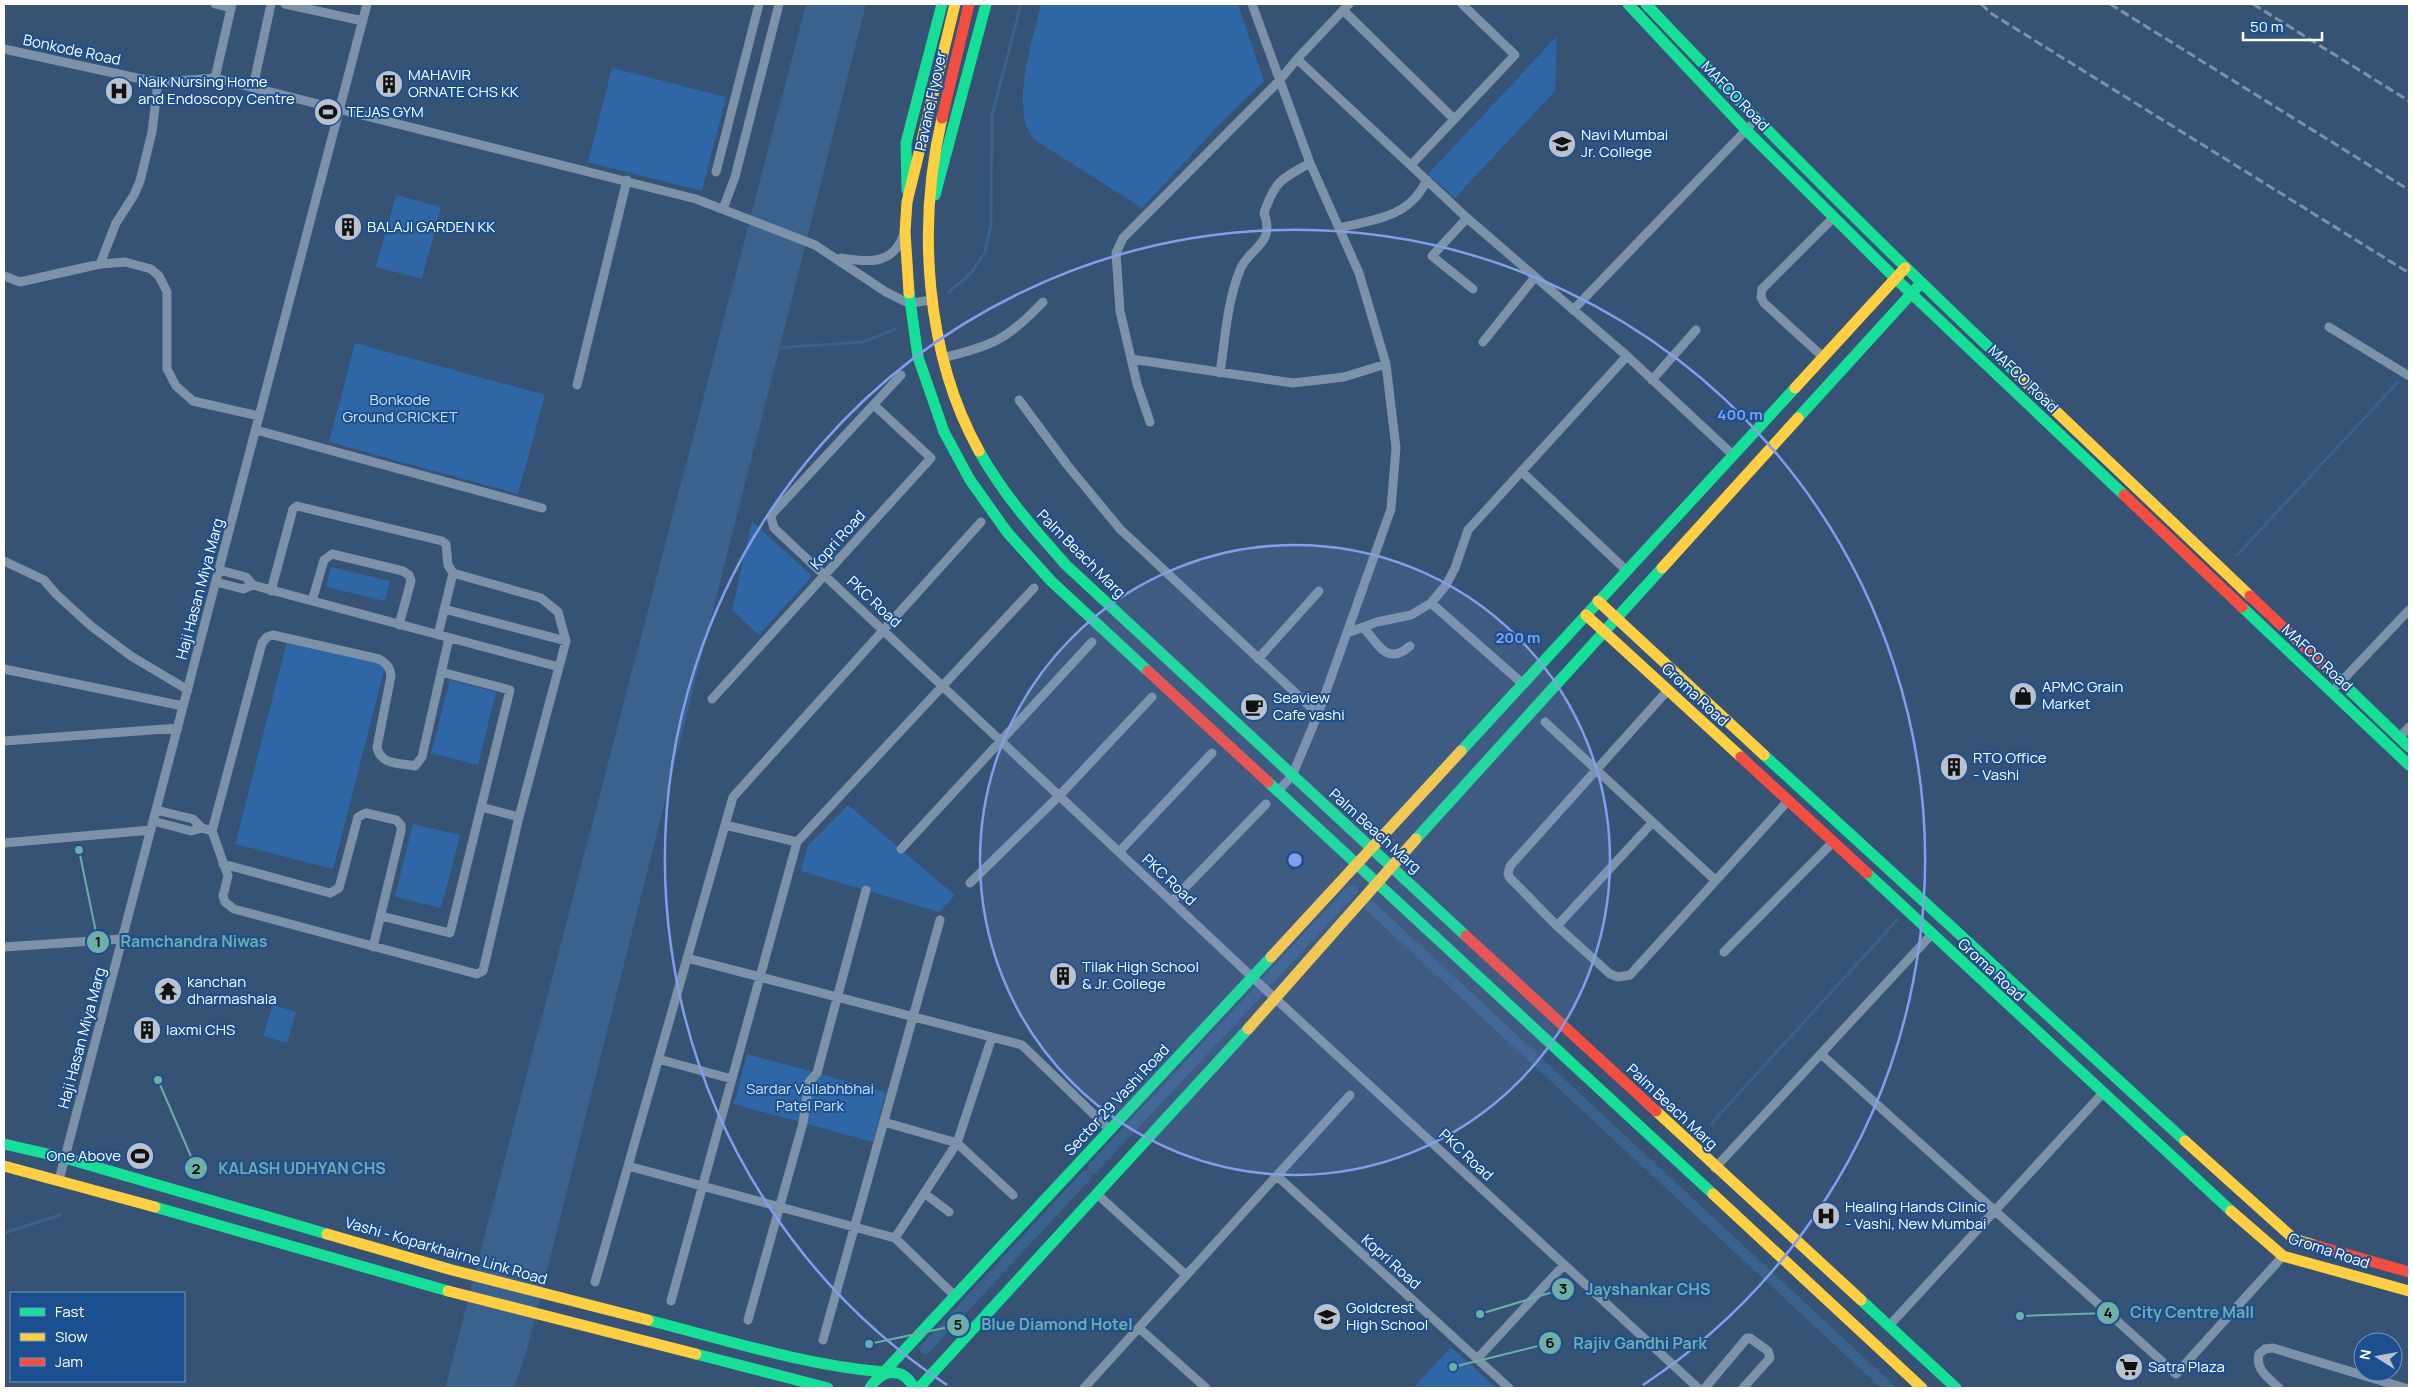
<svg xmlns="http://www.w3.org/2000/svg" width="2413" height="1392" viewBox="0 0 2413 1392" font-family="Manrope,sans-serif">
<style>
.green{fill:#2f66a5}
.water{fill:#3b618d}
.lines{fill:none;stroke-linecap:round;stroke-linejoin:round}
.stream{stroke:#3b618d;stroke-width:3}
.canal{stroke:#3b618d;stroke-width:11}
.street{stroke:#7d92a8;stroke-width:9}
.fast{stroke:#16e098;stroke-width:11}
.slow{stroke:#ffcf43;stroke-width:11}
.jam{stroke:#f24e42;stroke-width:11}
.rail{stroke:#7e92a7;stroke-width:3;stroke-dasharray:9 4;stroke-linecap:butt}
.ring{fill:none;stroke:#839eea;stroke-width:2.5}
.labels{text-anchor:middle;stroke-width:4;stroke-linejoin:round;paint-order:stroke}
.street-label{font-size:15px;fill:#fff;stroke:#1b4f8f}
.poi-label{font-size:15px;fill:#fff;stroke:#1b4f8f;text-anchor:start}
.park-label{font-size:15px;fill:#cfe3fa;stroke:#1b4f8f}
.centre{fill:#839eea;stroke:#1b4f8f;stroke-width:2.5}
.ring-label{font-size:15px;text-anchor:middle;font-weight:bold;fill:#839eea;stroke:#1b4f8f;stroke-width:4;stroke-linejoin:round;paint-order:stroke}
.leader{fill:none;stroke:#6fada8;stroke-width:2}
.callout-dot{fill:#6fada8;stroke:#1b4f8f;stroke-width:2}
.mark-label{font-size:15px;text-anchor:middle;font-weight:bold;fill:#111}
.callout-label{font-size:16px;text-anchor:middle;font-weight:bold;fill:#6fada8;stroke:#1b4f8f;stroke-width:4;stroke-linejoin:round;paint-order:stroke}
</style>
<rect width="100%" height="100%" fill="#365274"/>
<path class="green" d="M1041 4H1238L1264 81 1219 125 1142 208 1033 139C1031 134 1026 127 1025 122 1017 87 1033 38 1041 4Z
M1557 36 1555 91 1455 198 1428 174Z
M612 68 726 97 702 191 588 162Z
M396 195 441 207 422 279 376 267Z
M355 343 545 395 518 494 329 442Z
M752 521 812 576 759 635 732 610Z
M331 567 390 581 385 601 326 587Z
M288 638 386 663 333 869 235 844Z
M450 680 496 692 478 765 431 753Z
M848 805 955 895 939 912 801 871 808 846Z
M413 824 460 835 441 908 395 897Z
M273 1005 296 1012 287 1043 263 1036Z
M747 1054 886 1092 873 1142 734 1104Z
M1451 1347 1496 1388H1413Z"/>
<path class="water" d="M806 4H866L526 1353 514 1388H445Z"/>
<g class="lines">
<path class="stream" d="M949 292 971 273 985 252 991 225 992 116 1021 4
M776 348 863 342 895 329
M2237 555 2398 382
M1711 1124 1897 920
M4 1233 60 1215"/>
<path class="canal" d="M1369 905 1889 1388
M1268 980 1352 890
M1093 1168 1257 993
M925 1349 1086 1176"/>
<path class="street" d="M215 4 231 8
M285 4 363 21
M1252 4 1310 163 1359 273 1386 364 1396 448 1391 509 1318 714 1292 776 1277 792
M1343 10 1454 119
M4 49 146 80 163 82 215 78 696 199 815 245 886 292 904 301 910 303 932 300
M1297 59 1467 218 1627 356 1733 455
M215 78 232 4
M253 87 271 4
M1411 165 1515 55 1462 4
M716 172 759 4
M723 209 735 177 779 4
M1467 218 1432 256 1473 289
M1339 228C1363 222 1395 219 1413 200 1419 195 1423 187 1427 180
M841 258C866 262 892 266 903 236
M100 264 116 223 134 195 140 181 152 132 158 82
M4 276 20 282 100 264 125 262 151 269 159 276 167 292V369L176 386 193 401 259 416
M1573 310 1750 126
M2329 327 2409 376
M1483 342 1535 277
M1823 357 1764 303 1761 297 1762 289 1834 217
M942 358C992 346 1007 340 1043 302
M1131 359 1293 383 1344 377 1386 364
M1220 373C1225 339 1227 302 1240 270 1249 247 1276 245 1264 213 1275 181 1281 179 1310 163
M901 375 773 513 771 517 774 528 1252 977 1698 1388
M1652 380 1696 330
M577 385 627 180
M1019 400 1068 466 1120 529 1318 714
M1150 422 1137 384 1120 311 1116 253 1123 238 1279 81 1297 59 1349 4
M256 430 542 508
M1521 471 1627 571
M4 561 44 580 56 594 91 626 131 656 188 690
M216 582 243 589 253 585 246 577 219 570
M271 591 293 509 297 506 442 541 446 544 448 565 453 573 541 598 558 612 566 641 559 667
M312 601 324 560 332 554 403 571 409 575 411 581 399 625
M1431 603 1523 684
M444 609 566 641
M1364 628C1379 645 1387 666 1410 646
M1347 633 1377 622 1411 615 1431 603 1446 585 1455 568 1468 530 1627 356
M438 635 453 573
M1258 659 1319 591
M4 669 183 706
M2337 686 2409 610
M1668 690 1510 866 1508 874 1510 878 1557 926 1610 974 1618 977 1630 975 1787 802
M712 699 931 458 874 405
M1545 722 1715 880
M2399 738 2409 727
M4 741 178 728
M481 807 519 817
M153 821 191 831 202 828 193 819 156 810
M725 825 797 842
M202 828 212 831 228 876 223 896 225 902 234 909 477 974 483 971 519 817 559 667 253 585
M212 831 262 643 267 637 273 635 379 659C387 664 390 667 391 676L377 747C380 765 400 763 415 766L422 757 449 638
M4 843 151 830
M901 849 1092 642
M1119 852 1212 753
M223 864 330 893 339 888 358 817 366 813 396 820 401 825V831L373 947
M970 883 1059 796 1152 697
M1172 901 1266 804
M381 916 450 933 510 690 441 672
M1557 926 1652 823
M4 947 122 939
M1724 952 1833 842
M687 958 1022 1045 1110 1130
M1821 1054 2176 1374 2283 1256
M658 1059 732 1079
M884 1122 957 1143 1013 1195
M628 1166 895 1238 955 1296
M1715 1168 1931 935
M1277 1176 1509 1388
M59 1180 367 4
M924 1193 949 1212
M1097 1194 1186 1275
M895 1238 957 1143 992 1037
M595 1282 733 797 981 522
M671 1301 797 842 1034 588
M748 1320 803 1123 809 1082 817 1073 866 890
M1889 1326 2102 1094
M1139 1328 1206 1388
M823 1340 940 920
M1477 1359 1564 1265
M1084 1388 1350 1095
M1705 1388 1747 1338H1750L1768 1351 1770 1358 1743 1388
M2279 1388C2269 1378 2255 1370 2259 1354L2265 1349 2273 1348 2405 1388"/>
<path class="fast" d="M1628 4 1746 130 1896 279 2124 495
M1646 4C1767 132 1891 255 2019 376
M907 190 906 143 942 4
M935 195 986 4
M909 293 918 357 944 432 970 480 1007 532 1051 581 1148 671
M1798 418 1921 283
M979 451C1003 494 1034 529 1066 565L1466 936
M2242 607 2409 765
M2334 675 2409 747
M1461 751 1795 388
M1764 755 2185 1141
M1268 782 1713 1194
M1416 839 1662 568
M1867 873 2231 1211
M4 1144 65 1158 327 1234
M155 1207 448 1291
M1861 1300 1956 1388
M648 1320C726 1340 804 1365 884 1372
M696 1354 828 1388
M884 1372 1271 957
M870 1388C882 1368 903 1367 914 1388
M919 1388 1248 1029"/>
<path class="slow" d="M942 118C917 225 925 354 979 451
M909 293 905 232 907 202 955 4
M2019 376 2250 596
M1795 388 1905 268
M1662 568 1798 418
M1598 601 1764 755
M1586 615 1741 757
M1271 957 1461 751
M1248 1029 1416 839
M1656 1111 1861 1300
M2185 1141 2294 1239 2314 1245
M4 1166 155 1207
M1713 1194 1922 1388
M2231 1211 2283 1256 2409 1291
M327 1234 452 1270 648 1320
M448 1291 696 1354"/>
<path class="jam" d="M942 118 969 4
M2124 495 2242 607
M2250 596 2334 675
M1148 671 1268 782
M1741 757 1867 873
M1466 936 1656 1111
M2314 1245 2409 1272"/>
<path class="rail" d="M1981 4 1992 14 2409 273
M2110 4 2409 190
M2253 4 2409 101"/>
</g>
<circle cx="1295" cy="860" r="315" fill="#839eea" fill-opacity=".12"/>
<g class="ring">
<circle cx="1295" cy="860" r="315"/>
<path d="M947 1385A630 630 0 1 1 1643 1385"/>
</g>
<defs>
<symbol id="building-disc" viewBox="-11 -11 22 22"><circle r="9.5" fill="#b9c2ce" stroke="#1b4f8f"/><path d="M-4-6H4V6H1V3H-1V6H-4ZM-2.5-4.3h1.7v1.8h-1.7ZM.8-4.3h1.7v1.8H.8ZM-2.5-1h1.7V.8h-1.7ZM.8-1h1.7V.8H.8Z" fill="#111"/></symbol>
<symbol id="hospital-disc" viewBox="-11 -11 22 22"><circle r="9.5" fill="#b9c2ce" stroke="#1b4f8f"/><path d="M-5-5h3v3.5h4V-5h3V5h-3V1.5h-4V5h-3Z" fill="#111"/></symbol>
<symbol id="stadium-disc" viewBox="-11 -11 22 22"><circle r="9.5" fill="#b9c2ce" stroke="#1b4f8f"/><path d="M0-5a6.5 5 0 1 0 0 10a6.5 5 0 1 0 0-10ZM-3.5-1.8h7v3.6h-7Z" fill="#111"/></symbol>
<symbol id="university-disc" viewBox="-11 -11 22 22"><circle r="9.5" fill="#b9c2ce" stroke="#1b4f8f"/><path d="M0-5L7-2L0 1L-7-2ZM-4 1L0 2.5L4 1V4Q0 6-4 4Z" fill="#111"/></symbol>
<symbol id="shop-disc" viewBox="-11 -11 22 22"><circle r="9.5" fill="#b9c2ce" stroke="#1b4f8f"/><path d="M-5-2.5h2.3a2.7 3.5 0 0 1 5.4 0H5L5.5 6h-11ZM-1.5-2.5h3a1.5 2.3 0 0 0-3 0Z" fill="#111"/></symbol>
<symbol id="cafe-disc" viewBox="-11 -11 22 22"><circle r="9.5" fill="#b9c2ce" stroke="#1b4f8f"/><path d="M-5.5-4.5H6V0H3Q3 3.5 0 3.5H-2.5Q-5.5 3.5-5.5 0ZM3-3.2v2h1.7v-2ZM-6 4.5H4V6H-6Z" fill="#111"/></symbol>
<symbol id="temple-disc" viewBox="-11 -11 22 22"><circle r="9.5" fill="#b9c2ce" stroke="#1b4f8f"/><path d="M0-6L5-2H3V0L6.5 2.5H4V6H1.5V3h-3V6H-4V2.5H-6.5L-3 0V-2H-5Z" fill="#111"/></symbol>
<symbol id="school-disc" viewBox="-11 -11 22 22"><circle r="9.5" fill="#b9c2ce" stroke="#1b4f8f"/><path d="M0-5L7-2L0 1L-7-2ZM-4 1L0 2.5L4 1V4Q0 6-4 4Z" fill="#111"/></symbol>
<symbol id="supermarket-disc" viewBox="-11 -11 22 22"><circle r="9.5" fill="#b9c2ce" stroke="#1b4f8f"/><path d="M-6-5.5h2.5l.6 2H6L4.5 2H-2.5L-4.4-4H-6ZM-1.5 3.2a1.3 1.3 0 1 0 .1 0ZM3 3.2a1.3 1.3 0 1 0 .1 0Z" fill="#111"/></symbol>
</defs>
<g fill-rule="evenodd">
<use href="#building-disc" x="373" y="68" width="32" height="32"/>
<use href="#hospital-disc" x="103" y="75" width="32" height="32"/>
<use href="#stadium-disc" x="312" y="96" width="32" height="32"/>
<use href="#university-disc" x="1546" y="128" width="32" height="32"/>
<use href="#building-disc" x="332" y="211" width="32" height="32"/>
<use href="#shop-disc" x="2007" y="680" width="32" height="32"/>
<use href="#cafe-disc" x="1238" y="691" width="32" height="32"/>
<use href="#building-disc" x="1938" y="751" width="32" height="32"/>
<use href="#building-disc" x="1047" y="960" width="32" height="32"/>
<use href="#temple-disc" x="152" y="975" width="32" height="32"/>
<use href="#building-disc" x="131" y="1014" width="32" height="32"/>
<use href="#stadium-disc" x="124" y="1140" width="32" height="32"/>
<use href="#hospital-disc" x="1810" y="1200" width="32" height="32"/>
<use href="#school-disc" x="1311" y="1301" width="32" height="32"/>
<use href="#supermarket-disc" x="2113" y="1351" width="32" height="32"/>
</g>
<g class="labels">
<g class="street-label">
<text transform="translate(72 50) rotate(12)" y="5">Bonkode Road</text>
<text transform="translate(1735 96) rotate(46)" y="5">MAFCO Road</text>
<text transform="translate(931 101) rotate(-78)" y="5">Pavane Flyover</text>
<text transform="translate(2023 379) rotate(44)" y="5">MAFCO Road</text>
<text transform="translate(838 540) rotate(-48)" y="5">Kopri Road</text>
<text transform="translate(1081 554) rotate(45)" y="5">Palm Beach Marg</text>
<text transform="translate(200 589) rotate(-75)" y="5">Haji Hasan Miya Marg</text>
<text transform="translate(874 602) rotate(43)" y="5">PKC Road</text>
<text transform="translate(2317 658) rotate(43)" y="5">MAFCO Road</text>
<text transform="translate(1695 695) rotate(43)" y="5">Groma Road</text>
<text transform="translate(1375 831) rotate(42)" y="5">Palm Beach Marg</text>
<text transform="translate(1169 880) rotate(43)" y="5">PKC Road</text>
<text transform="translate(1991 970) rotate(43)" y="5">Groma Road</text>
<text transform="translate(82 1038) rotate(-75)" y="5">Haji Hasan Miya Marg</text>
<text transform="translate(1117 1100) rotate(-47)" y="5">Sector 29 Vashi Road</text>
<text transform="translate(1672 1107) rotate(43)" y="5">Palm Beach Marg</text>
<text transform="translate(1466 1155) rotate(43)" y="5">PKC Road</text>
<text transform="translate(446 1251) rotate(16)" y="5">Vashi - Koparkhairne Link Road</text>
<text transform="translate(2329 1251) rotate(18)" y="5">Groma Road</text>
<text transform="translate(1391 1262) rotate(42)" y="5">Kopri Road</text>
</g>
<g class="poi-label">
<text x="408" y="80">MAHAVIR<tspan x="408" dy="17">ORNATE CHS KK</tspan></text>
<text x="138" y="87">Naik Nursing Home<tspan x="138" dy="17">and Endoscopy Centre</tspan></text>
<text x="347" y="117">TEJAS GYM</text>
<text x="1581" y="140">Navi Mumbai<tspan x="1581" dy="17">Jr. College</tspan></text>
<text x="367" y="232">BALAJI GARDEN KK</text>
<text x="2042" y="692">APMC Grain<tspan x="2042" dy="17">Market</tspan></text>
<text x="1273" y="703">Seaview<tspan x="1273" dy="17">Cafe vashi</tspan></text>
<text x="1973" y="763">RTO Office<tspan x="1973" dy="17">- Vashi</tspan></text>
<text x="1082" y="972">Tilak High School<tspan x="1082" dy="17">&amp; Jr. College</tspan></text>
<text x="187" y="987">kanchan<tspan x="187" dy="17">dharmashala</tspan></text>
<text x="166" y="1035">laxmi CHS</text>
<text x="121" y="1161" text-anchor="end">One Above</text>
<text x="1845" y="1212">Healing Hands Clinic<tspan x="1845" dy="17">- Vashi, New Mumbai</tspan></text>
<text x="1346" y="1313">Goldcrest<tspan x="1346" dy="17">High School</tspan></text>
<text x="2148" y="1372">Satra Plaza</text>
</g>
<g class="park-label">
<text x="400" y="405">Bonkode<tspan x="400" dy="17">Ground CRICKET</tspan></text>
<text x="810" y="1094">Sardar Vallabhbhai<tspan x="810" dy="17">Patel Park</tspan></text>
</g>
</g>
<circle cx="1295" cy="860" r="8" class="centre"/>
<g class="ring-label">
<text x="1740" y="420">400 m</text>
<text x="1518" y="643">200 m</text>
</g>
<path class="leader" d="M79 850L98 942M158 1080L196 1168M1480 1314L1563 1289M2020 1316L2108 1313M869 1344L958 1325M1453 1367L1550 1343"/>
<g class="callout-dot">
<circle cx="79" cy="850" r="5"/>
<circle cx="158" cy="1080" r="5"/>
<circle cx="1480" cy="1314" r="5"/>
<circle cx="2020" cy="1316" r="5"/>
<circle cx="869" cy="1344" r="5"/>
<circle cx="1453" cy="1367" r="5"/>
<circle cx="98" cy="942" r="12"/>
<circle cx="196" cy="1168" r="12"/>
<circle cx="1563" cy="1289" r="12"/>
<circle cx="2108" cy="1313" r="12"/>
<circle cx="958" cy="1325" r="12"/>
<circle cx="1550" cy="1343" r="12"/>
</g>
<g class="mark-label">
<text x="98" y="947">1</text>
<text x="196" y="1174">2</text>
<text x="1563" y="1294">3</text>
<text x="2108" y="1318">4</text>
<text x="958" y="1330">5</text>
<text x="1550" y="1348">6</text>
</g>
<g class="callout-label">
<text x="194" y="947">Ramchandra Niwas</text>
<text x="302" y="1174">KALASH UDHYAN CHS</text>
<text x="1648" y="1295">Jayshankar CHS</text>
<text x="2192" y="1318">City Centre Mall</text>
<text x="1057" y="1330">Blue Diamond Hotel</text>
<text x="1640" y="1349">Rajiv Gandhi Park</text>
</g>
<rect width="2413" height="1392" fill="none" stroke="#ffffff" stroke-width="10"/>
<rect x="10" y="1292" width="175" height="90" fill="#1b4f8f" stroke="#7695bc"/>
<rect x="20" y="1308" width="25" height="8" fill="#16e098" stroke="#7695bc"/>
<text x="55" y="1317" font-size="15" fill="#ffffff">Fast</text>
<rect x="20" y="1333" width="25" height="8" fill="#ffcf43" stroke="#7695bc"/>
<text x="55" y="1342" font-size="15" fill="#ffffff">Slow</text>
<rect x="20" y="1358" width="25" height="8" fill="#f24e42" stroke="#7695bc"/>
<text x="55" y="1367" font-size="15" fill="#ffffff">Jam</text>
<g transform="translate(2378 1357) rotate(281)"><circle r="24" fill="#1b4f8f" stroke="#7695bc"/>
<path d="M0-4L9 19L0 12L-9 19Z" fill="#b9c2ce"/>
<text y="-8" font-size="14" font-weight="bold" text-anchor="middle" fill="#ffffff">N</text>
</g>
<path d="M2243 32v8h79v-8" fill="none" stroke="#ffffff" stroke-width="2.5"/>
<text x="2250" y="32" font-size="15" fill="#ffffff" stroke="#1b4f8f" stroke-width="4" paint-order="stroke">50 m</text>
</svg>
